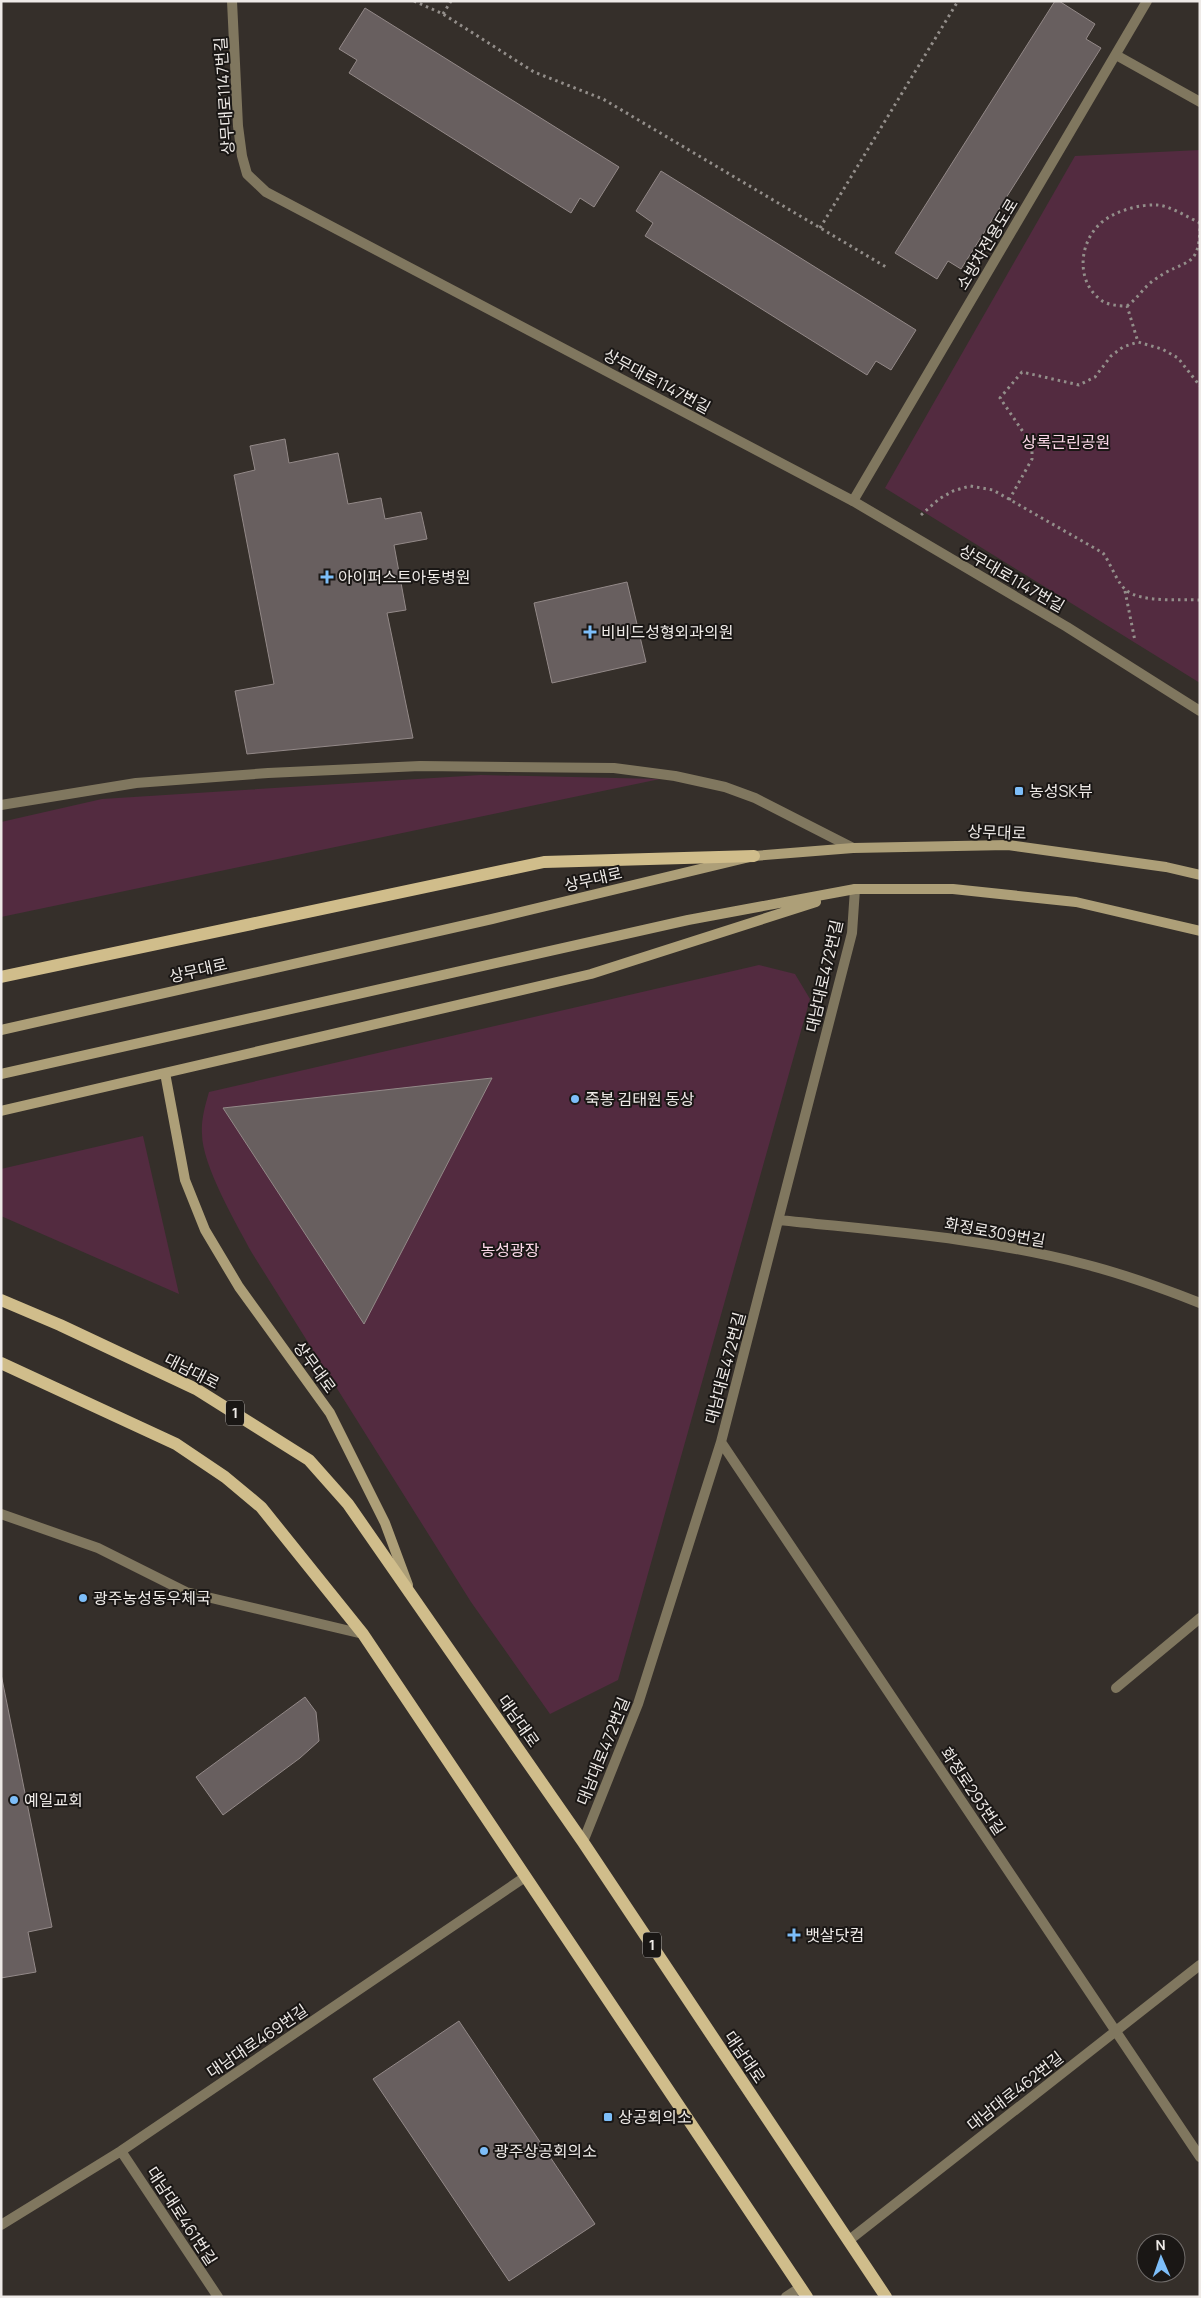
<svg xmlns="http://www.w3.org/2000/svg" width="1201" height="2298" viewBox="0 0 1201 2298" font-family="Manrope,'Noto Sans KR',sans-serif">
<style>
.green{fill:#532b40}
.building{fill:#685f5f;stroke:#938988}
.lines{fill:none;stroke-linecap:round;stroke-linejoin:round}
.path{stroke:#938e8a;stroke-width:3;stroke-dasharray:2.5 4;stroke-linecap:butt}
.lane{stroke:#80775f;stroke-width:10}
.street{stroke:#80775f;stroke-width:10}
.secondary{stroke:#ad9f78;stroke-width:10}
.primary{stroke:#d0bd8b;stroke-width:12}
.poi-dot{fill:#7dbef9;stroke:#1a1715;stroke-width:2}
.labels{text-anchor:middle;stroke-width:4;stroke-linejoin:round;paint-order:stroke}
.shield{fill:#1a1715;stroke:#aeaba8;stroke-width:1}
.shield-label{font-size:15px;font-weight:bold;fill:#eeeae7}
.street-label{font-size:16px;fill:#eeeae7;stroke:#1a1715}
.park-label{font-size:16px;fill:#fdd9e9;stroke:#1a1715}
.poi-label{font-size:16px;fill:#eeeae7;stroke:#1a1715;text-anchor:start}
</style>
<rect width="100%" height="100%" fill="#352f2a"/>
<path class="green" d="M1200 150V683L885 488 1075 156Z
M481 775 660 779 1 917V822L102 799Z
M759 965 795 974 810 999 618 1680 550 1714 471 1602 252 1253C237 1225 202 1165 202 1134 201 1120 205 1106 209 1092Z
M143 1136 179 1294 1 1216V1169Z"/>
<path class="building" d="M1055 1H1059L1095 24 1086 39 1101 48 961 269 948 261 937 279 895 253Z
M365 8 619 167 594 207 580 198 571 213 349 73 357 60 339 49Z
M661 171 916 330 891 370 876 361 867 375 645 236 653 223 636 211Z
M285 439 289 463 338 453 348 504 381 498 385 519 421 512 427 539 394 545 406 610 387 613 413 738 247 754 235 691 274 684 234 475 255 470 250 446Z
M627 582 646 662 552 683 534 603Z
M492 1078 364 1324 223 1108Z
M1 1674 52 1927 28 1932 36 1972 1 1978Z
M305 1697 316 1712 319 1741 300 1758 223 1815 196 1777Z
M459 2021 595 2224 509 2281 373 2079Z"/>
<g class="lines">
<path class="path" d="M414 1 443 14 534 72 603 99 886 267
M443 14 451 1
M1200 223C1187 217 1171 206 1157 205 1140 204 1115 211 1102 222 1079 241 1075 281 1101 300 1107 305 1119 306 1127 306L1138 342 1162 349 1178 358 1200 386
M820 228 958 1
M1127 306C1137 299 1144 287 1154 280 1185 257 1200 272 1200 223
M1009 500 1032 459V445L1000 398 1022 372 1079 385 1095 377 1111 356 1123 347 1138 342
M921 515 939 499 953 491 970 486 993 490 1103 553C1111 564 1117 583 1126 590 1141 603 1180 599 1200 600
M1125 591 1135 641"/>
<path class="lane" d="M1116 55 1200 102
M853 501 1147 1
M1 805 136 783 268 773 420 766 614 768 675 776 725 787 755 798 853 848
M1116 1688 1200 1618"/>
<path class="street" d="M232 1 238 126 242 156 247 174 266 192 853 501 1067 627 1200 711
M779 1220C881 1231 985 1238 1084 1264 1124 1274 1162 1288 1200 1303
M721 1442 1200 2157
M1 1514 98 1548 186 1592 363 1634
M583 1842 638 1704 721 1442 852 933 855 889
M121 2151 218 2297
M1 2225 121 2151 525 1877
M848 2241 1200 1965
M786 2297 801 2287"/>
<path class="secondary" d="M1 1030 492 919 754 856 853 848 1008 845 1166 867 1200 875
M165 1073 185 1180 205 1230 239 1287 330 1413 385 1523 408 1585
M1 1074 688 920 855 889H953L1076 902 1200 931
M1 1111 591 974 816 902"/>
<path class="primary" d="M1 977 544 862 754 856
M1 1300 60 1325 196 1389 309 1460 348 1504 583 1842 886 2297
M1 1363 176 1444 225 1477 261 1507 363 1634 807 2297"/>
</g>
<g class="poi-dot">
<path d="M324.5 569.5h5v5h5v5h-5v5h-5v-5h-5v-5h5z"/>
<path d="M587.5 624.5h5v5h5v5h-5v5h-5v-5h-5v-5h5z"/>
<rect x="1014" y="786" width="10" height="10" rx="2.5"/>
<circle cx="575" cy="1099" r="5"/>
<circle cx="83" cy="1598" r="5"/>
<circle cx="14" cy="1800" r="5"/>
<path d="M791.5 1927.5h5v5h5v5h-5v5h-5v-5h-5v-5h5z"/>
<rect x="603" y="2112" width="10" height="10" rx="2.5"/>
<circle cx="484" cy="2151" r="5"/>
</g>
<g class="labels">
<g class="shield">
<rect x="226" y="1400.5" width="18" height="25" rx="4"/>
<rect x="643" y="1932.5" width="18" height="25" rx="4"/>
</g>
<g class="shield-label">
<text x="235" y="1418">1</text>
<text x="652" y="1950">1</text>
</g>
<g class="street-label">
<text transform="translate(224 96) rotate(-94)" y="6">상무대로1147번길</text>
<text transform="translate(987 244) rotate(-59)" y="6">소방차전용도로</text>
<text transform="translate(657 381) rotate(28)" y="6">상무대로1147번길</text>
<text transform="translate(1012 578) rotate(30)" y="6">상무대로1147번길</text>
<text transform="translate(997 832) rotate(2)" y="6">상무대로</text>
<text transform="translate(593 879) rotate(-13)" y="6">상무대로</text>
<text transform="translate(198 970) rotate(-13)" y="6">상무대로</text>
<text transform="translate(824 976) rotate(-77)" y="6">대남대로472번길</text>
<text transform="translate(995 1232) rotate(10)" y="6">화정로309번길</text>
<text transform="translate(315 1367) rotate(54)" y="6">상무대로</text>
<text transform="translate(725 1368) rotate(-75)" y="6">대남대로472번길</text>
<text transform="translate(192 1371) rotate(27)" y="6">대남대로</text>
<text transform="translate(519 1721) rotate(55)" y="6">대남대로</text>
<text transform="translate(603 1751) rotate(-68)" y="6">대남대로472번길</text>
<text transform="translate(973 1791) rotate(56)" y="6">화정로293번길</text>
<text transform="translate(257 2041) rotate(-34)" y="6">대남대로469번길</text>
<text transform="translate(745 2057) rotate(56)" y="6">대남대로</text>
<text transform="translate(1015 2091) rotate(-38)" y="6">대남대로462번길</text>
<text transform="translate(182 2216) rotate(57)" y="6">대남대로461번길</text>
</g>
<g class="park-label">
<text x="1066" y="448">상록근린공원</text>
<text x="510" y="1256">농성광장</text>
</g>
<g class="poi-label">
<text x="338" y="583">아이퍼스트아동병원</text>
<text x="601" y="638">비비드성형외과의원</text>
<text x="1029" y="797">농성SK뷰</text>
<text x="585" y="1105">죽봉 김태원 동상</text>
<text x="93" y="1604">광주농성동우체국</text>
<text x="24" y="1806">예일교회</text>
<text x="805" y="1941">뱃살닷컴</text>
<text x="618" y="2123">상공회의소</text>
<text x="494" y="2157">광주상공회의소</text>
</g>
</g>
<rect width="1201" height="2298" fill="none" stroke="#eeeae7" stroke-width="5"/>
<g transform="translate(1161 2258) rotate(358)"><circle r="24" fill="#1a1715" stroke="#6f6b69"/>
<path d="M0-4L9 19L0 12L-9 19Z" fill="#7dbef9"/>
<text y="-8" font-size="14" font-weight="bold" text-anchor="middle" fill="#eeeae7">N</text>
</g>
</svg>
